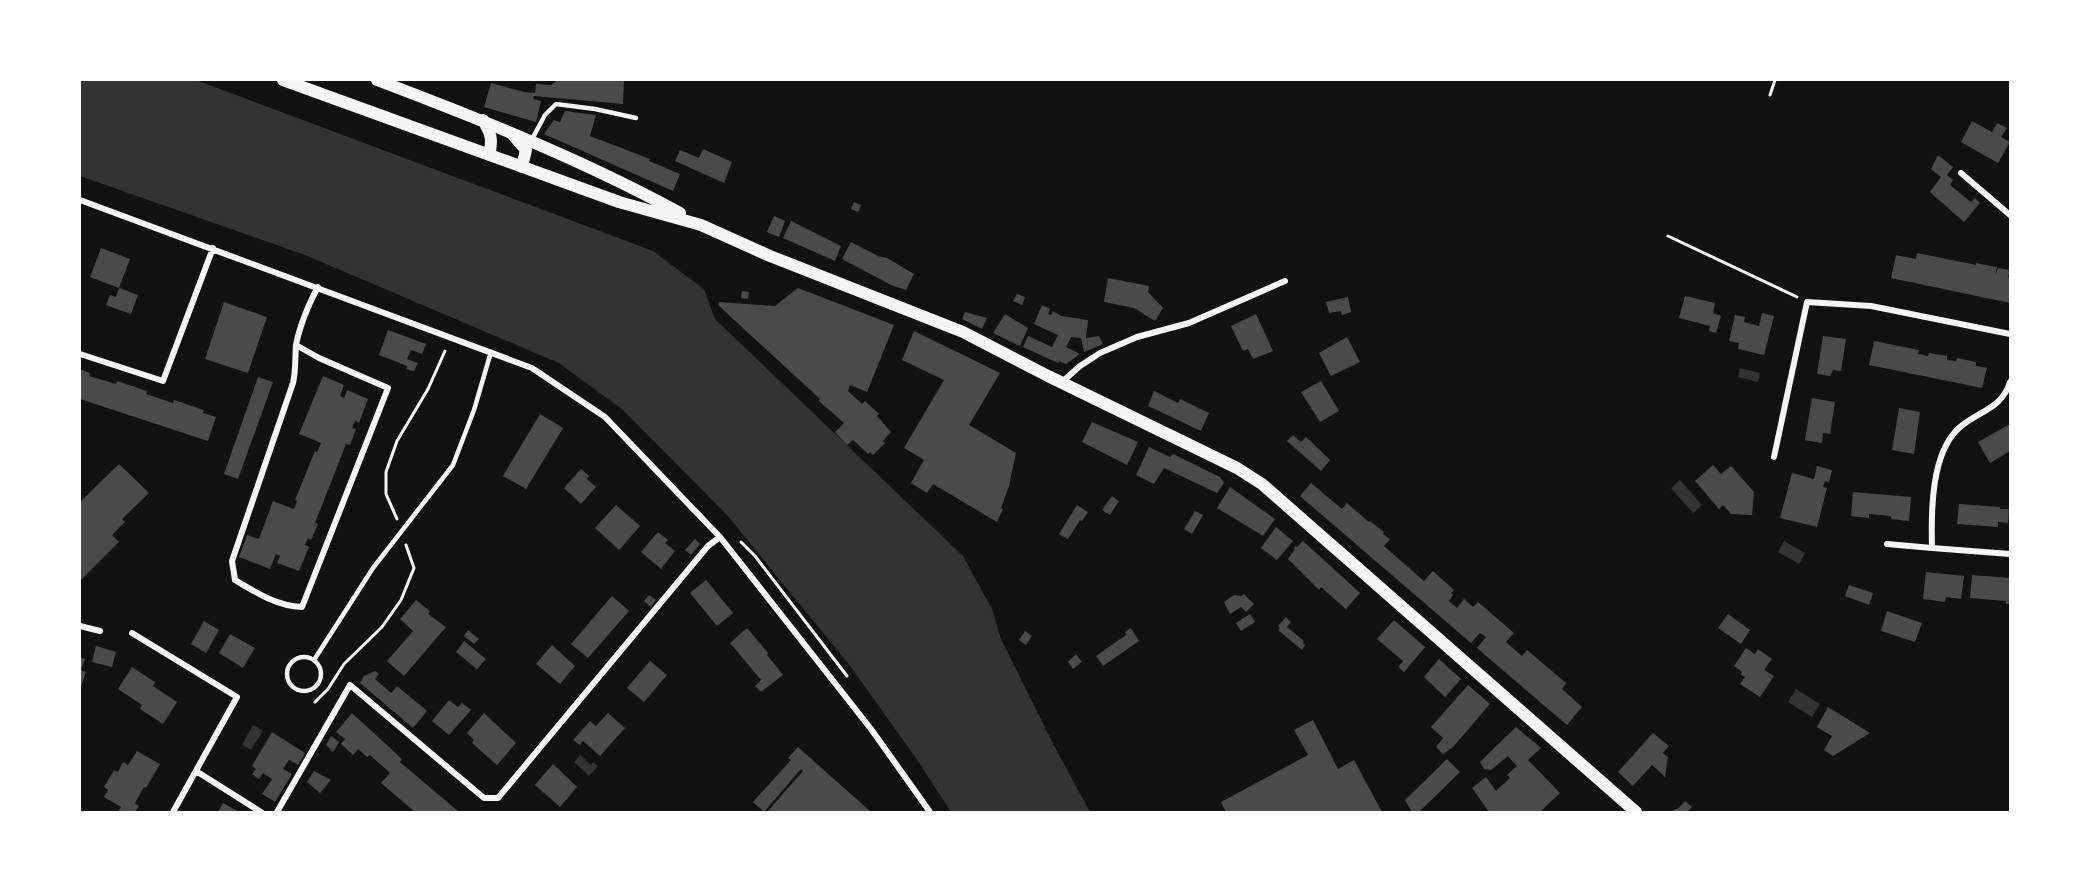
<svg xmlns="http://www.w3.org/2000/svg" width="2090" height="892" viewBox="0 0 2090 892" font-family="'Fira Sans',sans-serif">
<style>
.water{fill:#333}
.building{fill:#4a4a4a}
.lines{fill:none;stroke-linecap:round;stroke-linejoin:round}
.path{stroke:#f5f5f5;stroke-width:3}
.service{stroke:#f5f5f5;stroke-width:4.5}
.minor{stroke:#f5f5f5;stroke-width:6}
.secondary{stroke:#f5f5f5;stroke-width:12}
</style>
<rect width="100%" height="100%" fill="#111"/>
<path class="water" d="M80 80H196L653 251 704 289 715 319 963 556 992 609 1001 639 1053 744 1090 812H951L918 761 851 667 727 515 623 410 559 363 305 255 80 176Z
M1740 368 1760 373 1758 382 1738 377Z
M1680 480 1702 505 1693 513 1671 488Z
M1784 541 1805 553 1799 564 1778 552Z
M1796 689 1820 704 1812 717 1788 702Z
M253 725 263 731 251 750 242 745Z
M580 755 591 765 593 762 598 766 589 776 574 762Z"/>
<path class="building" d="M558 80 624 81 623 104 534 96 533 99 541 101 536 122 484 107 491 83 524 92 535 93 536 84 551 85Z
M565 111 596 115 590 136 650 159 649 161 680 174 673 191 544 134 554 120 560 122Z
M1972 121 1992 132 1997 123 2007 128 2001 137 2010 142 1998 163 1961 142Z
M703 149 732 162 724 183 675 161 680 150 699 158Z
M1938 155 1953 167 1947 175 1953 180 1950 185 1971 202 1975 198 1980 203 1964 222 1930 192 1941 177 1931 169Z
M854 202 861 205 858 212 851 209Z
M774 216 785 221 779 237 767 232Z
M791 221 841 246 835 261 783 238Z
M851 242 878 256 887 258 914 274 906 290 891 285 842 259Z
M101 248 130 259 119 288 90 277Z
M1917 253 1976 265V263L1997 267 1995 275 1998 268 2010 270 2008 277 2010 278V303L1891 278 1896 255 1916 259Z
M1108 278 1149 286 1148 292 1163 308 1155 321 1134 308 1104 302Z
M119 288 138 295 131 314 106 305 110 295 116 297Z
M798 288 894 325 867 392 850 385 848 391 862 404 865 401 879 414 877 416 891 432 883 441 885 443 873 455 870 452 868 454 853 440 847 445 835 432 844 423 819 401 820 399 718 305 719 302 775 306Z
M742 291 749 292 748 299 741 298Z
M1017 294 1025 297 1022 305 1013 301Z
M1685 296 1715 303 1713 313 1721 316 1716 333 1709 331 1710 326 1679 318Z
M1348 297 1351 312 1342 315 1341 311 1329 313 1326 302Z
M224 302 267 317 248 373 205 359Z
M1042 305 1050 309 1048 314 1051 315 1053 311 1061 316 1088 320 1086 338 1099 336 1103 344 1084 352 1081 338 1071 337 1066 347 1080 354 1066 364 1059 361 1058 363 1023 347 1028 336 1052 347 1058 335 1034 324Z
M965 312 987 318 982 329 962 319Z
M1762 313 1774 316 1764 355 1738 349 1739 343 1729 341 1735 315 1745 317 1744 322 1759 326Z
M1005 314 1028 328 1020 346 993 333Z
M1256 314 1273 351 1253 359 1248 349 1243 351 1231 326Z
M388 330 426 344 422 354 411 350 407 359 418 363 414 371 406 369 407 366 379 355Z
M914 331 1000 373 969 425 1016 453 1009 486 1001 508 1003 509 997 522 933 484 927 493 911 483 924 460 904 448 944 380 902 360Z
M1823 336 1846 339 1841 371 1833 370 1830 376 1817 374Z
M1347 337 1360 362 1331 376 1319 353Z
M1874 341 1919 350 1918 354 1928 356 1929 353 1947 356V360L1956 361 1957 358 1976 362V366L1987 368 1982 388 1869 365Z
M80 369 90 373 89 376 116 384 117 381 147 391 146 394 173 403 174 400 204 410 203 413 216 417 208 441 80 399Z
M323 376 344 385 340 396 344 398 347 390 368 399 359 423 355 421 352 428 356 429 350 445 346 444 315 523 318 524 311 540 308 538 305 545 309 547 299 571 277 563 280 556 276 554 270 569 239 557 247 535 259 539 273 501 294 509 297 501 295 500 315 451 317 452 321 443 299 434Z
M258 377 273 382 238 479 224 474Z
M1321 381 1339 411 1320 422 1301 392Z
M1154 391 1178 403 1180 399 1209 413 1201 431 1148 406Z
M1812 398 1835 402 1830 434 1823 433 1822 443 1805 440Z
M1899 408 1920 412 1914 454 1892 450Z
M540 414 563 428 526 489 503 476Z
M1092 422 1138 442 1127 465 1082 442Z
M2010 424V451L1990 463 1978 442Z
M1293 435 1301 442 1306 437 1330 460 1321 471 1287 441Z
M1149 447 1170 457 1173 454 1220 477 1224 483 1217 493 1164 468 1154 484 1136 475Z
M119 464 149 493 122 519 125 522 112 535 119 542 80 581V522L81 521 80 502Z
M1713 465 1721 474 1731 466 1754 492 1752 515 1731 514 1723 505 1719 509 1695 481Z
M1817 466 1832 470 1829 482 1825 481 1823 487 1827 488 1817 527 1780 518 1792 473 1814 479Z
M581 469 589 476 587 479 596 487 581 504 564 488Z
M1311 483 1342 509 1347 503 1369 522 1370 521 1384 532 1383 534 1390 539 1384 546 1424 581 1433 571 1454 590 1451 593 1453 595 1449 601 1457 608 1464 599 1473 607 1478 602 1514 633 1506 642 1522 656 1527 650 1566 683 1562 689 1582 707 1567 725 1477 648 1486 637 1480 633 1471 643 1300 496Z
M1230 487 1275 519 1263 536 1217 508Z
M1853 492 1911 497 1909 521 1891 519V516L1869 514V518L1851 516Z
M1112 496 1119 501 1110 515 1102 510Z
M1959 504 2000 507V509H2009L2008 523 1998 522V527L1957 524Z
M616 505 640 526 619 550 595 528Z
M1077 505 1088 512 1082 521 1080 520 1068 539 1059 534Z
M1195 511 1203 515 1192 534 1184 529Z
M1276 527 1293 541 1277 560 1261 548Z
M658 532 668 540 665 543 675 551 661 569 641 552Z
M695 539 700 544 691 555 685 550Z
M1303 541 1360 593 1346 609 1321 587 1319 590 1288 559 1295 549 1294 548 1295 546 1297 547Z
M1926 572 1964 576 1961 599 1946 597 1945 602 1923 599Z
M1972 575 2010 578V604H2006V601L1970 598Z
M706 580 733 613 717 626 690 593Z
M1849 585 1873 593 1869 605 1845 596Z
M1244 594 1254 604 1246 612 1241 607 1230 614 1224 602 1234 595 1241 596Z
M649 595 656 600 651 607 644 601Z
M612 596 629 611 588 658 571 644Z
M416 600 430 611 428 614 446 627 404 676 387 661 413 631 400 619Z
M1887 611 1922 623 1915 642 1881 631Z
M1250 614 1255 622 1241 631 1236 623Z
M1728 614 1750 630 1741 644 1718 628Z
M1286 617 1291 622 1287 627 1304 641 1303 643 1305 645 1302 650 1278 630 1280 628 1278 626Z
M1394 620 1425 647 1404 672 1398 667 1403 661 1377 639Z
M204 621 219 630 206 653 191 644Z
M747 628 768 653 767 655 783 675 761 692 755 686 761 680 730 643Z
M1131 628 1139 641 1103 666 1096 656 1126 635 1125 632Z
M468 630 479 639 474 644 464 636Z
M1025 631 1032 636 1026 645 1019 640Z
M230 634 255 648 243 668 219 653Z
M464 641 486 659 477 669 456 652Z
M552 645 575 666 560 684 536 664Z
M96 646 116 652 112 667 92 662Z
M1746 648 1755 654 1758 649 1772 659 1764 670 1774 676 1760 697 1740 684 1745 677 1741 675 1742 672 1734 666Z
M1076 654 1082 662 1073 669 1068 662Z
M80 657 85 659 81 670 86 672 80 689Z
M1439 659 1461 679 1445 697 1424 677Z
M650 661 667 675 644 702 627 688Z
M132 667 155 682 153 686 177 702 163 724 140 709 142 705 118 689Z
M375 671 379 674 375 679 391 693 397 686 427 711 413 728 360 683 364 676Z
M1468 685 1490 704 1453 747 1443 754 1436 747 1443 738 1431 727Z
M449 700 458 707 462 703 471 710 449 735 432 721Z
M1828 707 1870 733 1833 756 1824 750 1832 736 1817 727Z
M352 713 402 759 400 762 459 812H415L381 783 390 773 370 755 367 757 358 749 353 755 341 744 345 739 336 732Z
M484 713 516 743 497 765 472 743 474 740 467 733Z
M608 713 625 728 600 756 583 741 580 745 573 740 590 721 596 726Z
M1313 720 1338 769 1354 760 1382 812H1226L1221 802 1308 755 1294 730Z
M1516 727 1541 748 1528 760 1560 793 1540 812H1489L1472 788 1486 777 1496 791 1510 778 1507 775 1517 766 1508 756 1491 770 1484 769 1480 762Z
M272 732 305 753 298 765 289 760 283 769 292 774 275 802 262 794 272 779 263 773 259 779 252 774 256 769 252 766Z
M1653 733 1669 746 1663 753 1668 757 1665 777 1652 765 1633 786 1618 772Z
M331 736 339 742 333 752 326 745Z
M798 747 871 812H767L803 771 801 769 764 812 753 802 791 760 788 758Z
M137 751 160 764 146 788 144 787 135 803 139 806 135 812H118L121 807 104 797 108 790 104 787 114 770 118 772 123 762 128 765Z
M1447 759 1460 772 1419 812H1412L1405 800Z
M553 764 577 787 560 807 535 785Z
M314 771 331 780 320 793 307 782Z
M1685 801 1692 807 1687 812H1668L1679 808Z
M223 803 239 812H220L219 810Z"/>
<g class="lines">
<path class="path" d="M1770 95 1775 80
M1668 236 1797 297
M397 519 386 494V472L397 441 428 389 445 351
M741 542 755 556 847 676
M315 702 328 689 344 664 382 627 401 600 414 568 406 545"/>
<path class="service" d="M531 141 545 115 556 104 595 109 636 118
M287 674a17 17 0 1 1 34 0a17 17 0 1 1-34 0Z
M314 660 373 568 453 465 474 410 491 352"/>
<path class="minor" d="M1961 173 2010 215
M80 200 532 368 605 417 720 537 871 729 930 812
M296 345 319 358 388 388 302 607C277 606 255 592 235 580L232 561 293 383C296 370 295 358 296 345 299 328 309 303 318 287
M80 354 163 381 213 248
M1062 382 1080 366 1100 353 1137 337 1189 323 1285 281
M2010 382C2002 409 1978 411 1959 428 1931 453 1931 512 1932 548L2010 554
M1774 457 1807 302 1871 306 2010 334
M1887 544 1932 548
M80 626 100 631
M132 633 237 697 173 812
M196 771 261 812
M277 812 350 685 484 798H498L708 546 720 537"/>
<path class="secondary" d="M283 80 619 202 701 225 770 256 963 332 1048 376 1237 468 1262 484 1636 812
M377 80C480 119 583 160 680 213
M483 120C491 133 493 140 489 155
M514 136 526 150 522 167"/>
</g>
<rect width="2090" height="892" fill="none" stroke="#ffffff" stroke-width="162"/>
</svg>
